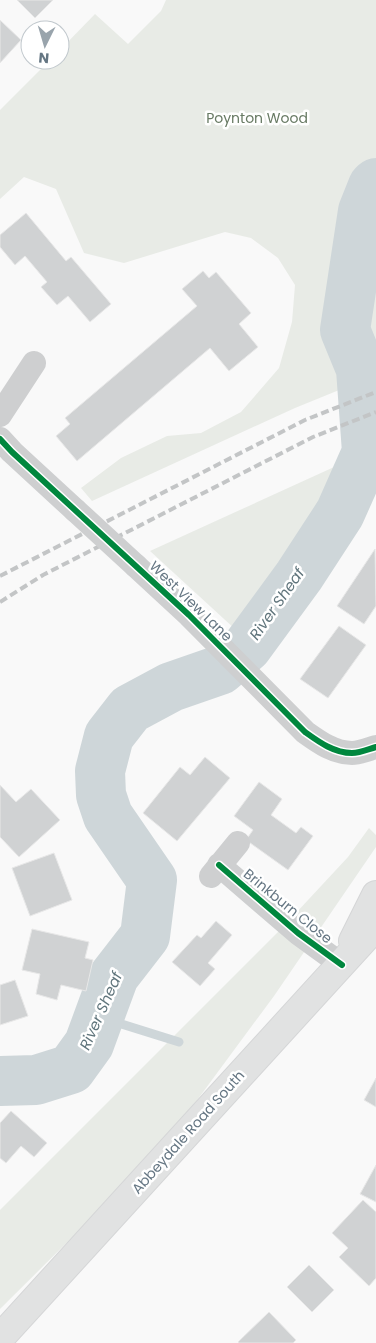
<svg xmlns="http://www.w3.org/2000/svg" width="376" height="1343" viewBox="0 0 376 1343" font-family="Poppins,sans-serif">
<style>
.green{fill:#e8ebe6}
.lines{fill:none;stroke-linecap:round;stroke-linejoin:round}
.stream{stroke:#ced6d9;stroke-width:9}
.river{stroke:#ced6d9;stroke-width:50}
.building{fill:#d0d2d3;stroke:#e8e8e8}
.primary-casing{stroke:#d5d6d7;stroke-width:30}
.minor{stroke:#cecfd0;stroke-width:24}
.primary{stroke:#e1e2e2;stroke-width:28}
.rail{stroke:#c3c5c6;stroke-width:4;stroke-dasharray:8 4;stroke-linecap:butt}
.minor-bridge{stroke:#cecfd0;stroke-width:24}
.cycleway-casing{stroke:#fff;stroke-width:9}
.cycleway{stroke:#00873e;stroke-width:6}
.labels{text-anchor:middle;stroke-width:5;stroke-linejoin:round;paint-order:stroke}
.park-label{font-size:14px;fill:#687a64;stroke:#fff}
.street-label{font-size:14px;fill:#657683;stroke:#fff}
.water-label{font-size:15px;font-style:italic;fill:#60757c;stroke:#fff}
</style>
<rect width="100%" height="100%" fill="#f9f9f9"/>
<path class="green" d="M166 0H376V375L295 408 92 501 81 488 121 458 167 436 201 433 241 412 279 368 292 322 295 285 278 258 251 238 225 232 124 263 84 253 56 189 24 177 0 199V110L50 60H60V50L95 14 128 44 161 11Z
M367 452 340 513 299 576 247 647 236 630 150 551Z
M369 828 376 835V847L274 996 161 1149 0 1309V1210L282 928 348 857Z"/>
<g class="lines">
<path class="stream" d="M367 452 376 442
M99 1017 179 1042"/>
<path class="river" d="M0 1081 36 1080 71 1069 89 1044 114 976 145 936 152 880 108 816 101 795 100 771 109 736 130 709 171 687 220 670 247 647 299 576 340 513 367 452 361 369 345 330 363 211 373 186 376 183"/>
</g>
<path class="building" d="M17 0H53L35 18Z
M0 20 21 40 0 63Z
M26 213 66 261 71 257 111 304 90 322 68 296 57 305 41 287 47 282 25 256 15 265 0 247V235Z
M203 271 209 278 216 272 251 313 239 324 258 347 229 371 210 348 77 461 56 436 70 424 65 418 197 306 182 289Z
M375 549 376 606 364 624 337 606Z
M339 626 366 645 328 698 300 679Z
M205 757 230 778 177 841 143 813 180 767 190 775Z
M259 782 282 799 271 815 296 833 301 827 313 836 288 870 246 840 253 830 234 816Z
M0 785 16 802 31 789 60 820 19 857 0 837Z
M54 853 72 900 30 916 12 868Z
M216 921 232 935 208 963 215 969 200 986 172 962 197 935 201 938Z
M32 929 89 942 85 958 93 960 86 991 61 985 57 1000 36 994 40 974 22 970Z
M15 980 28 1016 0 1025V985Z
M376 1078V1107L364 1100Z
M11 1111 47 1143 34 1157 21 1146 6 1163 0 1158V1123Z
M376 1165V1202L360 1194Z
M363 1200 376 1212V1278L369 1286 339 1257 348 1248 332 1233Z
M309 1265 334 1290 312 1312 287 1287Z
M269 1312 296 1340 293 1343H239L238 1342Z"/>
<g class="lines">
<defs>
<path id="primary" d="M353 941 376 895
M0 1338 376 926"/>
</defs>
<use href="#primary" class="primary-casing"/>
<path class="minor" d="M0 415 34 363
M0 439 12 452 75 510
M136 566 189 615 305 732C319 742 334 753 352 753 360 753 369 749 376 747
M219 865 298 933 342 965
M211 876 238 843"/>
<use href="#primary" class="primary"/>
<path class="rail" d="M0 576 305 420 376 392
M0 602 43 575 313 437 376 412"/>
<path class="minor-bridge" d="M75 510 136 566"/>
<defs>
<path id="cycleway" d="M0 439 12 452 189 615 305 732C319 742 334 753 352 753 360 753 369 749 376 747
M219 865 298 933 342 965"/>
</defs>
<use href="#cycleway" class="cycleway-casing"/>
<use href="#cycleway" class="cycleway"/>
</g>
<g class="labels">
<g class="park-label">
<text x="257" y="123">Poynton Wood</text>
</g>
<g class="street-label">
<text transform="translate(191 601) rotate(44)" y="5">West View Lane</text>
<text transform="translate(288 906) rotate(39)" y="5">Brinkburn Close</text>
<text transform="translate(188 1132) rotate(-48)" y="5">Abbeydale Road South</text>
</g>
<g class="water-label">
<text transform="translate(277 604) rotate(-55)" y="5">River Sheaf</text>
<text transform="translate(101 1011) rotate(-66)" y="5">River Sheaf</text>
</g>
</g>
<g transform="translate(45 45) rotate(185)"><circle r="24" fill="#ffffff" stroke="#c1c8cd"/>
<path d="M0-4L9 19L0 12L-9 19Z" fill="#99a4ac"/>
<text y="-8" font-size="14" font-weight="bold" text-anchor="middle" fill="#657683">N</text>
</g>
</svg>
